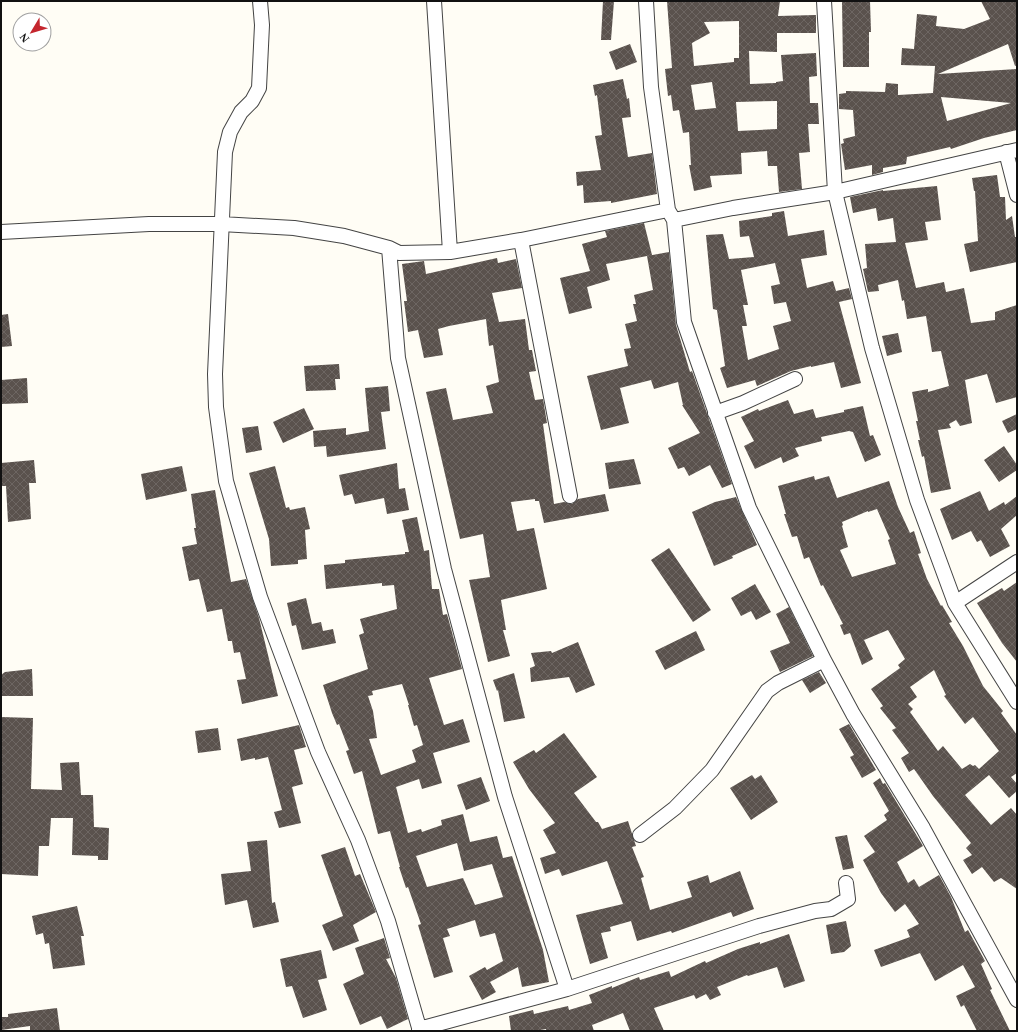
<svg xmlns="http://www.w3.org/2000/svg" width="1018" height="1032" viewBox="0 0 1018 1032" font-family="'Times New Roman',serif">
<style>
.building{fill:url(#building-cross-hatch);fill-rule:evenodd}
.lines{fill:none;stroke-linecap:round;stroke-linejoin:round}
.minor-casing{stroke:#444;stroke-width:16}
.minor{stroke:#fff;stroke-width:14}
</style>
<defs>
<pattern id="building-cross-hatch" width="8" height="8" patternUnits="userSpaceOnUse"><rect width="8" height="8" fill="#5a524d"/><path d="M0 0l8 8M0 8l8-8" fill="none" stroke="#6d6662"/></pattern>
</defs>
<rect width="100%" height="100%" fill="#fffdf5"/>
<path class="building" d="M603 1H614L611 40H601Z
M667 1H780L778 16 816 15V33H777V52L749 51 750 84 776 83V82L783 81 781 55 816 53 817 76 809 77 810 103H818L819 124H808L810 152 799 153 802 189 779 192 777 166H768L767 151 741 153 742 174 710 176 712 187 694 191 689 165H691L689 132 683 133 679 110 673 111 671 95 668 96 665 69 672 68ZM739 21V58H734V62L694 66 692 43 710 33 704 22ZM712 82 716 108 695 110 691 85ZM777 101V129L738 131 736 102Z
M842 1H870L871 32H869V67H843Z
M981 1H1017V65L1015 66 1008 44 938 74 1017 69V130L984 138 951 149 950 147 907 157 906 164 883 168V172L872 175V165L845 170 841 144 844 143 843 139 855 136 853 110 839 109V94L846 93V91L885 92 886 83 898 84V95L933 93 935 66 901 65 902 48 914 49 917 14 937 16 936 26 964 29 990 19ZM941 97 1011 103 947 121Z
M630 44 637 62 616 70 609 52Z
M623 79 627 99 629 98 631 117 622 118 628 157 652 153 657 194 611 203V201L584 203 583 185 577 186 576 172 601 170 595 136 602 135 597 95 595 96 593 85Z
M997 175 1000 197H1005L1006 220 1012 216 1015 237H1017V262L970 272 964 244 978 241 975 191H974L972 178Z
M937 186 941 220 925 222 928 240 905 243 916 288 944 282 946 292 964 288 971 323 995 320V312L1017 305V397L996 403 987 374 965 380 972 423 960 426 956 420 949 424 951 428 938 430 951 489 931 493 924 456 922 457 918 440H920L916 421H918L912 392 928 389V392L949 386 941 351 932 352 926 316 907 319 904 300 902 301 898 280 878 285 879 291 868 292 863 269 867 268 865 244 896 242 893 218 878 221 876 208 853 213 850 197 883 190V191Z
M784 211 788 236 824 230 827 255 801 259 807 288 833 281 836 291 849 288 852 299 839 302 861 383 841 388 834 362 811 367V366L791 371 757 386 755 380 727 388 720 368 725 366 717 310 713 309 706 235 723 234 729 259 754 257 749 236 740 237 739 221 772 216V213ZM775 263 780 284 771 286 774 304 786 302 791 321 773 326 779 349 748 360 742 326H747L743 305H748L741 270Z
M644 223 652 255 606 264 610 280 587 287 592 308 569 314 560 278 590 271 582 244 607 237 605 231Z
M669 252 676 325 690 372 692 371 732 484 722 488 710 465 689 476 684 467 678 469 668 448 700 433 682 405H683L678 382 654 389 651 380 620 388 629 423 601 430 587 376 628 366 624 349 631 348 625 324 637 321 633 304H636L634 295 653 290 647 256Z
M497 258 498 263 516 259 522 288 492 293 499 322 525 319 529 350H532L536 371 529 372 535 400 543 399 547 423 543 424 554 504 564 502 572 504 578 499 605 494 609 511 544 523 539 501H535V499L511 502 517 531 534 528 547 589 501 600 506 630H503L510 656 488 662 469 580 490 577 483 534 460 539 426 392 446 388 453 420 493 413 486 386 499 382 493 345 489 346 486 319 449 326 438 329 443 355 424 358 418 330 408 332 404 301H407L402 264 424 261 426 274Z
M8 314 12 346 1 347V315Z
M898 333 902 352 887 356 882 336Z
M339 364 340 379H335L336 390 306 391 304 366Z
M27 378 28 403 1 404V380Z
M388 386 390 411 381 412 386 449 327 457 326 446 314 447 313 431 346 428V435L369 431 365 388Z
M788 400 794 414 813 409 816 418 844 412V410L863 406 870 436 873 435 881 455 865 462 853 432 849 431 821 437 822 441 795 448 799 456 783 463 781 457 755 469 744 446 754 441 741 417 758 409 759 411Z
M304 408 314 429 283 443 273 422Z
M1017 414V429L1008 433 1002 421Z
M258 426 262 450 246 453 242 428Z
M1004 446 1017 465V470L999 482 984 460Z
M634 459 641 484 609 489 605 463Z
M34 460 36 483H29L31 519 8 522 6 486H1V463Z
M397 463 399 489 405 488 409 510 387 514 384 498 355 504 352 494 344 496 339 475Z
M182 466 187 491 146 500 141 474Z
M275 466 286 508 289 507 290 510 305 507 310 529 305 530 307 559 298 560V564L271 566 269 539 249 473Z
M814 476 815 480 829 476 837 498 889 481 898 507 910 533 914 531 921 553 918 554 927 579 941 606 942 605 952 622 949 623 963 646 983 686 1003 711 1001 713 1017 735V773L1011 777 1017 784V791L1009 798 989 775 965 795 991 825 1011 808 1017 815V889L1001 878 994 882 982 867 972 874 963 860 972 855 966 848 971 843 933 796 914 769 909 772 901 758 909 753 892 730 896 728 880 708 883 706 871 689 900 668 898 665 905 659 888 630 864 640 873 659 862 665 850 633 844 635 840 625 843 624 823 585 821 586 809 557 804 559 797 536 792 537 784 514H786L778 486ZM877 509 890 539 888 540 896 564 852 577 840 550 848 547 842 526 843 525 842 522 868 511V512ZM934 670 946 695 944 696 965 724 973 717 999 751 979 769 975 765 973 766 970 764 962 769 943 746 938 751 910 712 913 709 908 704 917 697 910 687Z
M215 490 231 582 246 579 259 618 278 696 242 704 237 680 246 679 240 652 234 653 232 641H228L222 609 207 612 199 579 189 581 182 547 197 544 194 528H196L191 494Z
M980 491 989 511 1004 502 1005 505 1017 496V515L1001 529 1010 546 990 557 981 540 977 542 971 531 952 540 940 509Z
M736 497 757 545 732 556 733 558 714 566 692 512 715 502Z
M417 517 424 551 429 550 432 589H439L443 615 447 614 462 669 429 678 444 725 463 719 470 742 433 753 442 783 422 789 419 779 396 787 408 833 421 829 422 832 442 825 441 820 463 814 470 842 497 836 503 858 512 856 543 950 549 982 522 987 518 967 490 982 496 992 482 1000 469 976 485 967 487 970 503 961 495 933 480 937 475 920 447 929 450 936 443 938 453 972 434 978 418 925 421 924 408 887 406 888 399 867H400L390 831 378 834 362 771 354 774 346 751 349 750 339 724 337 725 332 713 323 685 368 669 359 635 364 633 360 619 397 609 394 585 382 586V583L326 589 324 565 345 563V560L405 554V552H409L402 520ZM402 684 409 705H408L414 726 417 725 423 745 412 750 416 762 381 775 369 739 377 738 373 711 368 696 373 695 372 691ZM457 843 464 871 492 864 503 897 475 905 463 878 427 887 416 856Z
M669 548 711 610 693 622 651 560Z
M1017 582V662L1002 643 977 603 1002 588 1004 591Z
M755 584 771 612 756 620 751 611 741 616 731 598Z
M306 598 312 624 321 622 323 631 333 629 336 643 302 650 296 625 292 626 287 603Z
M789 607 813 656 780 672 770 651 790 643 776 614Z
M696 631 705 650 665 670 655 651Z
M578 642 595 685 576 693 569 677 531 682 530 668 535 666 531 653 551 651 552 653Z
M32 669 33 696H1V675L5 672Z
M819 672 826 683 810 693 802 680Z
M514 673 525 718 504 722 498 690 497 691 493 680Z
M1 717 33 718 31 789 62 790 60 763 79 762 81 795H93L94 827 109 828 108 860H98V856L72 855 73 818H51L49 846H39L38 876 1 874Z
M849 724 876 770 862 778 850 757 854 755 839 729Z
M299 725 306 747 294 750 303 784 292 787 301 823 279 828 274 812 282 810 268 757 255 760V758L241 761 237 739Z
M218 728 221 750 198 753 195 731Z
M564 733 597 777 574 793 596 822H598L602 829 628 821 636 846 632 847 644 877 641 878 650 910 692 897 687 882 708 875 710 883 740 871 754 909 733 917 731 912 672 933 671 931 637 941 631 921 610 927 611 931 601 933 608 958 590 964 576 915 623 904 607 861 562 876 559 869 545 874 540 858 556 853 543 830 555 823 529 789 513 762 534 750 536 753Z
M752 775 755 779 761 775 778 802 751 820 730 788Z
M481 777 490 801 466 810 457 785Z
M880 778 883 784 885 783 923 846 897 862 908 883 914 879 919 887 939 875 951 897 965 932 968 930 985 961 981 964 992 989 990 990 1010 1031H977L964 1005 961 1007 956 996 975 987 963 965 935 981 920 953 881 967 874 950 910 937 907 930 919 924 905 904 895 912 881 893 863 860 875 852 864 836 887 820 884 815 889 811 873 783Z
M847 835 854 868 843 870 835 837Z
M267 840 272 903 275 902 279 922 253 928 247 900 225 905 221 874 251 871 247 842Z
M345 847 355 876 360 874 376 912 353 925 359 941 333 951 322 925 343 916 321 855Z
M77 906 84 936H81L85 965 53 969 49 943 45 944 43 933 36 935 32 916Z
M846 921 851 946 844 952 831 954 826 925Z
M789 934 805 981 784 988 777 967 748 976 747 975 717 987 721 995 710 1000 706 994 696 999 694 995 654 1008 664 1031H630L623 1013 592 1025 594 1031H546V1029L535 1031H511L509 1016 533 1010 534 1014 568 1006 569 1010 592 1003 589 995 612 986V988L639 977 640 980 669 971 671 977 705 961 706 963 738 949 760 942V944Z
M384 938 390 958 386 959 396 978 408 1019 387 1029 381 1016 360 1025 343 984 364 974 355 948Z
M321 950 327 978 318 980 327 1010 303 1018 292 986 286 987 280 959Z
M57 1008 60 1031H30V1026L1 1030V1017H8V1014Z"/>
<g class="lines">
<defs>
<path id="minor" d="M260 1 262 25 259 88 252 101 241 112 230 132 225 152 215 374 216 407 226 481 260 597 318 752 358 840 388 921 420 1031
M434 1 450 252
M646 1 651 87 668 210 674 220 684 322 749 508 824 660 853 714 923 828 1017 1000
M824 1 835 192 872 348 917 500 955 603 1017 702
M1006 152 1017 195
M674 220 733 208 835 192 1017 150
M1 232 149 224H221L294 228 344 236 389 248 399 253 450 252 521 240 668 210
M521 240 570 496
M389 248 398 358 444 569 505 797 567 989
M715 413 743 403 795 379
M955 603 1017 562
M640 835 675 808 712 770 767 691 778 683 824 660
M419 1029 567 989 759 926 815 911 831 909 848 899 846 883"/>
</defs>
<use href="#minor" class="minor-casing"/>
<use href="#minor" class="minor"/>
</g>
<rect width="1018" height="1032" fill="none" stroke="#111111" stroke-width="4"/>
<g transform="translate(32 32) rotate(232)"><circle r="19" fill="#ffffff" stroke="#a0a0a0"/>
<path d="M0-3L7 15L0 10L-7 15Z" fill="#c4262e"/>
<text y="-6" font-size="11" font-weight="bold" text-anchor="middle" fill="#111111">N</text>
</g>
</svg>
